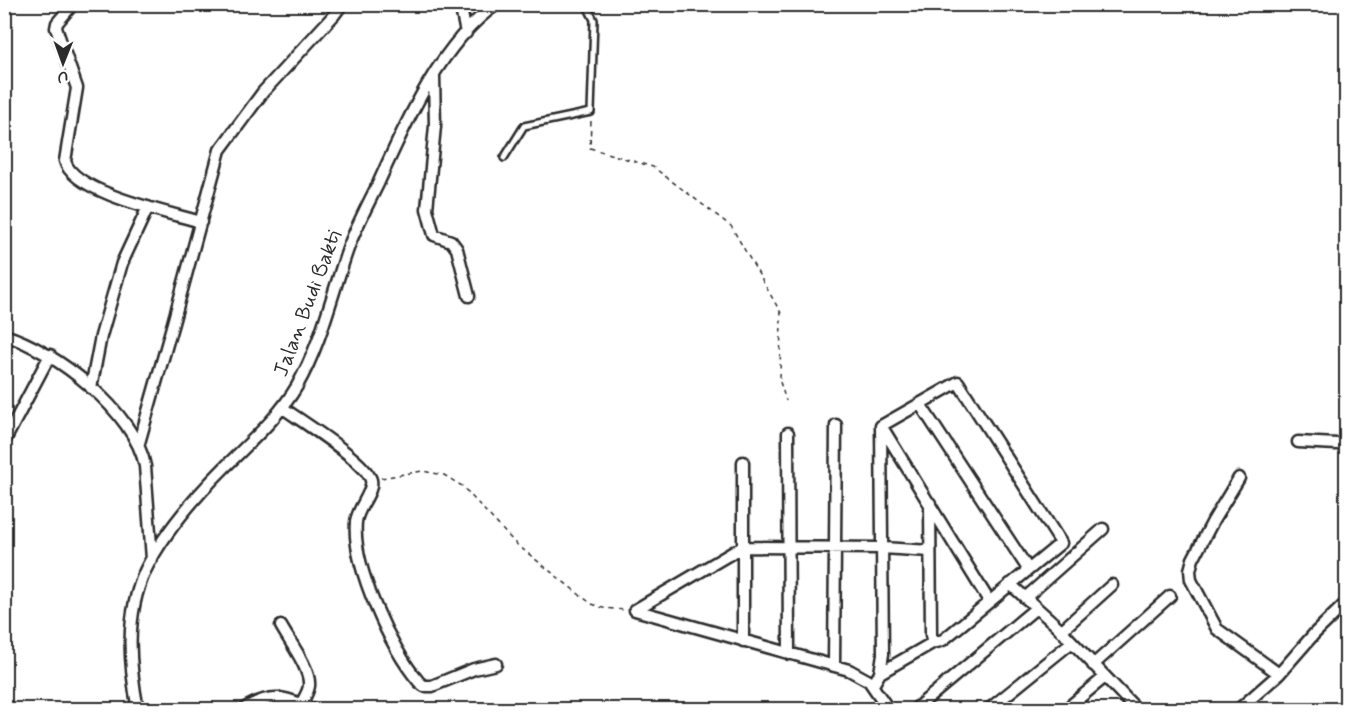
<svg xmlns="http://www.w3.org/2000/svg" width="1351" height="714" viewBox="0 0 1351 714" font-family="Mynerve,sans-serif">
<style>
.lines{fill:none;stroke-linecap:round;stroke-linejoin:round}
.lane-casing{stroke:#2b2b2b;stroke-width:10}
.street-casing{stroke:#2b2b2b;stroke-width:15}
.path{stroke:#2b2b2b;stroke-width:1.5;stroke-dasharray:4.5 4.5;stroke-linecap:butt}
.lane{stroke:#fff;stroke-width:5}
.street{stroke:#fff;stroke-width:10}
.labels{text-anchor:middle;stroke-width:4.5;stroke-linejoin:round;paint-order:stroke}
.street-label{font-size:21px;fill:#2b2b2b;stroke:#fff}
</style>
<rect width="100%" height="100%" fill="#fff"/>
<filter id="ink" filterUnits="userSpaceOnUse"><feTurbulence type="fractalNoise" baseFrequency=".0167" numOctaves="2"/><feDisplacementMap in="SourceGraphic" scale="12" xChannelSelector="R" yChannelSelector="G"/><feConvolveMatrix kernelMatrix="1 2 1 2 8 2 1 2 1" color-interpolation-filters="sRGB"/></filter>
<g filter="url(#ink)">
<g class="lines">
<defs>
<path id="lane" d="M504 158 524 126 591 112 594 20 586 4"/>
<path id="street" d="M73 4 57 23 56 28 77 88 65 161C73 193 171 213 201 222
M460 4 466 33
M434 76 435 126 427 209 434 235 451 241 457 249 469 296
M4 335C55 350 135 412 145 466L152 559
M91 388 101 336 122 263 148 207
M920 404 1028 569
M283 408C301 421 366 461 371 480 374 492 357 508 356 522 352 566 391 649 419 682L424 686H432L474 669 496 664
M881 426 958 382 1061 543 943 640 937 642 932 640 931 635 930 503
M882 427 989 601
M788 433 789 654
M4 442 50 355
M1298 442 1337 444 1346 443
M139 443 173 323 220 150 263 92 334 15 342 4
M1239 478 1213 521 1193 559 1190 570 1191 580 1217 629 1279 674
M1010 584 1057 626 1137 710
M1025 598 1103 529
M635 610 742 547 883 548 930 551
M635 610 849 670 869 681 889 710
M281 626C289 641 311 669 309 686 308 693 304 698 301 704
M1061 631 1112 585
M743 641V462
M1093 665 1170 596
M834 666 836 425
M880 673 934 642
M873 685 880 673 883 654 881 426
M138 710C129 663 125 616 145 571 163 534 196 496 225 467 251 441 278 418 297 386 322 342 332 293 349 246 357 225 368 204 378 184 405 124 441 42 497 4
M242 710C271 692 285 696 314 710
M914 710 1036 608
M988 710 1072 642
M1065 710 1105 677
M1238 710 1279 674 1314 634 1346 603"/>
</defs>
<use href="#lane" class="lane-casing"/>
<use href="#street" class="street-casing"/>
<path class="path" d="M591 121 590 148 653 167 731 226 781 313 780 382 786 401
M381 478 422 471 444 475 462 486 515 543 580 595 592 604 603 608 625 610"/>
<use href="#lane" class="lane"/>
<use href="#street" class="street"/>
</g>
</g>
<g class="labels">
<g class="street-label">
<text transform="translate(307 303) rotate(-69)" y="7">Jalan Budi Bakti</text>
</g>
</g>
<rect width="1351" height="714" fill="none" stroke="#fff" stroke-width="24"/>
<rect x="12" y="12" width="1327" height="690" fill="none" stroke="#2b2b2b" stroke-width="2" filter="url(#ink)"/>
<g transform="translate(63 63) rotate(181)" stroke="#ffffff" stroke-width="4.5" paint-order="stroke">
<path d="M0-4.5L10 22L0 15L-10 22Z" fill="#2b2b2b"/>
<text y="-9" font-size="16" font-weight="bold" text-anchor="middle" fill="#2b2b2b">U</text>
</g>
</svg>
